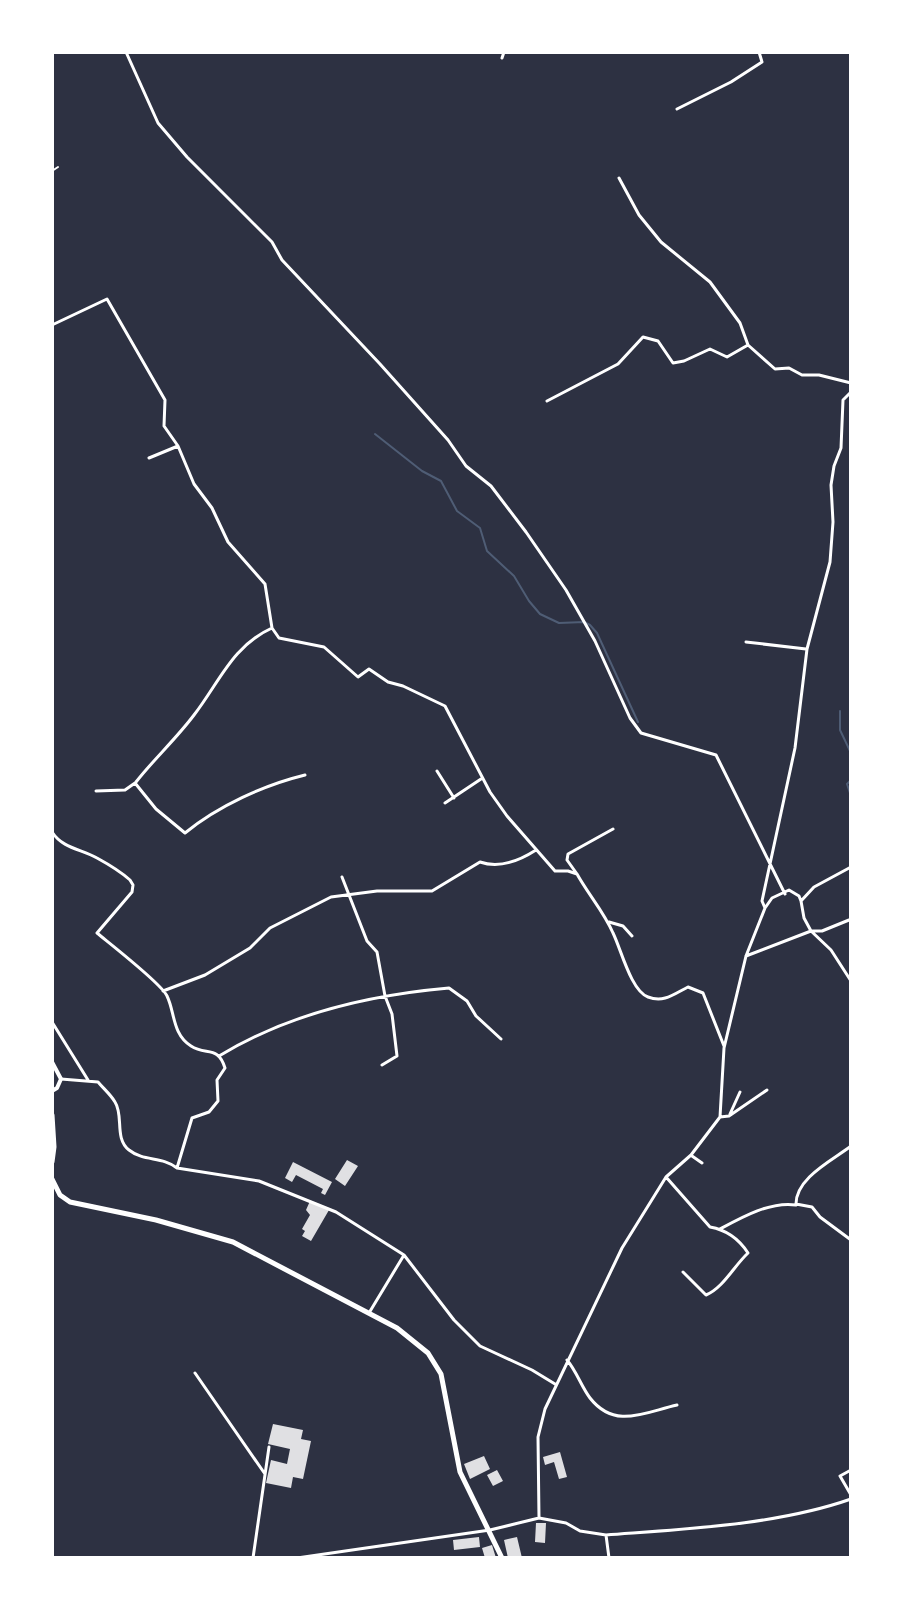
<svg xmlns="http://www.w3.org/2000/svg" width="903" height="1610" viewBox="0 0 903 1610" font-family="Mulish,sans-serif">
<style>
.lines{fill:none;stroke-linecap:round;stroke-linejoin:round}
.stream{stroke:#4f5d75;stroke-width:2}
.building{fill:#e0e0e3}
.service{stroke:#fff;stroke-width:2}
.minor{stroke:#fff;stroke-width:3}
.tertiary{stroke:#fff;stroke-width:4}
.secondary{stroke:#fff;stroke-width:5}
</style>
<rect width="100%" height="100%" fill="#2d3142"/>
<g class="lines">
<path class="stream" d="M375 434 422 471 441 481 457 511 480 528 487 551 514 576 529 601 540 614 559 623 584 622 590 625 597 633 638 722
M840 711V730L851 753
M851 780 847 784 851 796"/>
</g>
<path class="building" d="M347 1160 358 1166 345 1186 335 1179Z
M293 1162 332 1182 325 1195 321 1193 323 1189 296 1175 292 1182 285 1178Z
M310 1201 329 1210 311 1241 302 1236 305 1231 302 1229 310 1215 306 1210Z
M273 1424 303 1430 301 1439 311 1441 303 1479 293 1477 291 1488 266 1483 271 1460 287 1464 290 1449 268 1444Z
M560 1452 567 1477 559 1479 554 1462 545 1465 543 1457Z
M484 1456 490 1469 470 1479 464 1464Z
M497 1470 503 1481 493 1486 487 1475Z
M536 1523H546L545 1543 535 1542Z
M479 1537 480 1547 454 1550 453 1540Z
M517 1537 522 1558H508L504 1540Z
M492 1545 496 1558H485L482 1548Z"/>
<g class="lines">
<path class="service" d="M52 171 58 167"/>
<path class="minor" d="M126 52 158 123 187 157 272 242 282 260 380 364 448 440 466 466 491 486 526 532 566 590 595 641 630 718 641 733 716 755 785 894
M502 58 504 52
M677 109 731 82 762 62 759 52
M619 178 639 215 661 242 710 282 740 323 748 345 775 369 789 368 802 375H819L851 383
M52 325 107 299 165 400 164 426 178 446 194 484 212 508 228 542 265 584 272 628 279 638 324 647 358 677 369 669 388 682 403 686 445 706 490 792 507 816 555 871H568L577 874C588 894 604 912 613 933 621 949 631 991 648 997 664 1003 674 994 688 987L703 993 724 1046
M547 401 618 364 643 337 658 341 673 363 684 361 710 349 727 357 748 345
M149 458 178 446
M746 642 806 649
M437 771 454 798
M136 782C154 759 176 739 194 715 219 683 232 646 272 628
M96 791 125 790 135 783 156 809 185 833C218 806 264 785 305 775
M445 803 481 779
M52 832C63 849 82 849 97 858 108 864 121 872 130 880L133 885 132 892 97 933C109 943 162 984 167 996 175 1012 172 1034 191 1046 206 1056 218 1045 225 1068L217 1080 218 1101 209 1112 192 1118 177 1168
M577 874 567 860 568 854 613 829
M342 877 367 941 377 952 385 996 392 1014 397 1056 382 1065
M765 908 772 898 789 890 799 896 801 901
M849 920 822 931H811L831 950 851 981
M609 922 623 926 632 936
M746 956 811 931 804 918 801 901 814 887 851 867
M163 991 205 975 250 948 270 928 331 897 377 891H432L480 862C500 869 519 861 536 850
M52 1022 88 1080
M219 1056C288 1014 369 995 449 988L467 1001 476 1016 501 1039
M61 1079 98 1082C103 1088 111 1095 115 1102 124 1116 114 1138 129 1150 144 1162 162 1156 177 1168L259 1181 336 1212 404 1255 454 1320 480 1346 532 1370 555 1384
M730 1114 740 1092
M720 1117 729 1116 767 1090
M692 1156 702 1163
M666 1177 710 1227C727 1230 739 1239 748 1253 734 1266 723 1288 706 1295L683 1272
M796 1204 812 1207 820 1217 851 1240
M720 1229C742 1217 771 1201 796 1205 795 1178 833 1160 851 1146
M369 1313 404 1255
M567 1360C577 1372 581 1386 590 1398 615 1430 645 1412 677 1405
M195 1373 265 1474
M851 1470 840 1476 851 1495
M539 1518 538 1437 545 1409 622 1248 666 1177 691 1155 720 1117 724 1048 746 956 765 908 762 901 795 748 807 649 830 562 833 522 831 485 834 466 841 448 843 400 851 392
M606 1535 609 1558
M253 1558 269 1447
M297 1558 490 1530 539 1518 566 1523 580 1531 606 1535C685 1529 777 1525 851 1499"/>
<path class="tertiary" d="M52 1062 61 1079 57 1088 52 1091"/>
<path class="secondary" d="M52 1115 54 1147 52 1162
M52 1179 60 1195 70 1202 156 1220 233 1242 397 1328 428 1353 441 1374 460 1472 502 1558"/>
</g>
<rect width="903" height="1610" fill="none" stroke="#ffffff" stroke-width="108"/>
</svg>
